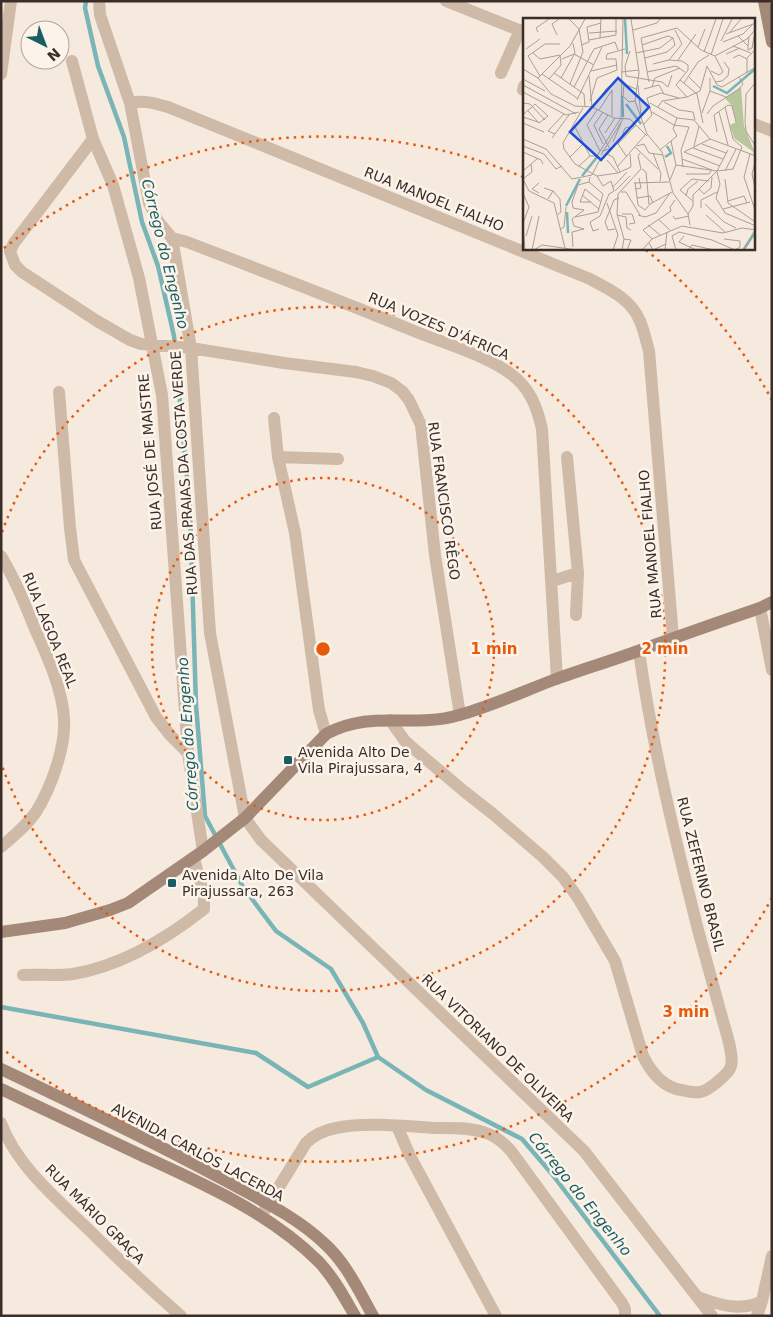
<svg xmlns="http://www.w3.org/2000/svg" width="773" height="1317" viewBox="0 0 773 1317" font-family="'DejaVu Sans',sans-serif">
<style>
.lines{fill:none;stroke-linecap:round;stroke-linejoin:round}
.stream{stroke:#79b4b6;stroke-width:4.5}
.street{stroke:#cfb9a7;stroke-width:12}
.secondary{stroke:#a48878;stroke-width:12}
.ring{fill:none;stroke:#e8590c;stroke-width:2.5;stroke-dasharray:2.5 5}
.poi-dot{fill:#185e62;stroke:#fcf4eb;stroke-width:2}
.labels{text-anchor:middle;stroke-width:5;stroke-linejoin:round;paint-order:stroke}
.street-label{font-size:14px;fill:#3b2e29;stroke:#fcf4eb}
.poi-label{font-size:14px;fill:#3b2e29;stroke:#fcf4eb;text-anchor:start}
.water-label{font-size:15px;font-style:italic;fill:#185e62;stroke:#fcf4eb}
.inset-river{fill:none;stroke:#79b4b6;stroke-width:2.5}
.inset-road{fill:none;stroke:#ab9f95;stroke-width:1}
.view{fill:#1d4ed8;fill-opacity:0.15;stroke:#1d4ed8;stroke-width:2.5}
.inset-edge{fill:none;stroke:#3b2e29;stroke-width:2.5}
.centre{fill:#e8590c;stroke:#fcf4eb;stroke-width:2.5}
.ring-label{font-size:15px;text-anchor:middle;font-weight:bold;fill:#e8590c;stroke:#fcf4eb;stroke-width:5;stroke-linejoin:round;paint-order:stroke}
</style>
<rect width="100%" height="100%" fill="#f5eadd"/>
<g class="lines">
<path class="stream" d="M86 1 85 8 98 66 124 137 142 222 158 266 174 336 190 511 196 705 205 816 243 887 276 931 331 969 363 1023 378 1057 426 1090 522 1139 552 1174 660 1316
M1 1007 256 1053 308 1087 378 1057"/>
<path class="street" d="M99 1 100 15 130 103 149 203 158 221 172 238 191 348 210 633 245 818 261 840 584 1151 712 1316
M446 1 524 32
M72 61 93 139 113 185 139 278 162 395 188 753 203 851
M501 73 520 30
M1 74 11 1
M523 90 524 86
M130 103C144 100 154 103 168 107L590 279C609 289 631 299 640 321 644 330 646 341 649 351L673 637
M754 124 772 131
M93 139 14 243 10 251 15 265 22 272 97 321 130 340 141 344 191 348 284 363 356 372 373 376 391 383 402 391 409 400 421 425 435 555 460 715
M172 238 187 242C263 271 339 300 414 331 444 343 485 355 511 374 530 388 537 407 542 429L557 679
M59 392 70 528 74 560 156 717 170 735 188 753
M274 418 278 457 295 533 319 710 326 734
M278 457 338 459
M567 457 578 573 576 615
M1 556C15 579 25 604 35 629 47 656 62 688 64 718 66 747 51 788 36 812 27 825 14 836 1 847
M552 581 578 573
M760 608 772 670
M390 720 405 741 414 749 465 792 493 814 544 858 563 877 578 898 615 961 643 1056C651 1072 662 1087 681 1090 687 1091 694 1093 700 1092 708 1091 729 1074 731 1066 734 1055 726 1032 723 1021 715 991 706 960 698 930 675 838 652 745 639 651
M23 975C39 974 57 976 73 974 121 966 166 939 204 909V897L194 858
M1 1123C17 1166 56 1198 88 1229 118 1259 149 1288 181 1316
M397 1126 410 1156 496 1316
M261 1216 306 1143C314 1135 325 1130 336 1128 366 1122 403 1126 433 1128 449 1128 467 1127 483 1132 495 1135 503 1142 511 1151L622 1303 625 1309V1316
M698 1297C719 1305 742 1312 762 1301L772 1256
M757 1316 762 1301"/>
<path class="secondary" d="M764 1 772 42
M1 932 65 923 110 910 128 903 203 851 245 818 326 734C372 709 412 729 459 715 492 706 524 691 556 679 583 669 611 661 638 651 679 636 719 622 760 608L772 602
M1 1069C77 1105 152 1141 226 1181 259 1199 297 1217 325 1244 346 1263 359 1291 373 1316
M1 1089C49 1112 97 1134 145 1157 206 1185 271 1214 319 1262 334 1278 344 1297 355 1316"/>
</g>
<g class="ring">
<circle cx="323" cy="649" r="171"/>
<path d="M2 532A342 342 0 1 1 2 766"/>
<path d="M772 898A513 513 0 0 1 4 1050M4 248A513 513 0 0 1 523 177M646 250A513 513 0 0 1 772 400"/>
</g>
<g class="poi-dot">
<rect x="283" y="755" width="10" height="10" rx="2.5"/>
<rect x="167" y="878" width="10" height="10" rx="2.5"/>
</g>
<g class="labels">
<g class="street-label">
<text transform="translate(434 199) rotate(22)" y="5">RUA MANOEL FIALHO</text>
<text transform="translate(439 326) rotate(23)" y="5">RUA VOZES D'ÁFRICA</text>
<text transform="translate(150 452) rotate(-95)" y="5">RUA JOSÉ DE MAISTRE</text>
<text transform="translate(184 473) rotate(-94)" y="5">RUA DAS PRAIAS DA COSTA VERDE</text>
<text transform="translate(444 501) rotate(82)" y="5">RUA FRANCISCO RÊGO</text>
<text transform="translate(650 544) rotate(-95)" y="5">RUA MANOEL FIALHO</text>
<text transform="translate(50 630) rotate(68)" y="5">RUA LAGOA REAL</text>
<text transform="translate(701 874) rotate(76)" y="5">RUA ZEFERINO BRASIL</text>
<text transform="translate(498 1048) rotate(44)" y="5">RUA VITORIANO DE OLIVEIRA</text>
<text transform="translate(198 1152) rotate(28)" y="5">AVENIDA CARLOS LACERDA</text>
<text transform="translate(95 1214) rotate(45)" y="5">RUA MÁRIO GRAÇA</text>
</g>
<g class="poi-label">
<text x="298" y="757">Avenida Alto De<tspan x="298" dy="16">Vila Pirajussara, 4</tspan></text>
<text x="182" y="880">Avenida Alto De Vila<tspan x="182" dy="16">Pirajussara, 263</tspan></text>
</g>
<g class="water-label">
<text transform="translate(165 254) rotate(76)" y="5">Córrego do Engenho</text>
<text transform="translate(188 734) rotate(-94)" y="5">Córrego do Engenho</text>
<text transform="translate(580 1194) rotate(51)" y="5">Córrego do Engenho</text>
</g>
</g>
<g transform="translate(523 18)">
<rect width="232" height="232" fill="#f5eadd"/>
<path d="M218 69 221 108 232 135 211 120 207 107 213 104 209 88 202 80Z" fill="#b8c79b"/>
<path class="inset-river" d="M102 1 104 36M190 68 204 75 232 51M99 78 100 99M103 86 118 106M142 139 148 135 144 128M59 158 74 139M43 188 57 161M44 194 45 215M221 231 231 216"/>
<path class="inset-road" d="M46 1 56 11 60 34 47 66M108 1 116 54 112 83 124 116 139 134 150 175 165 196 167 207M154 10 178 32 192 38M110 12 134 5 137 1M152 12 159 26 146 42 159 43 165 47V52L153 67 164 79M15 14 13 10 26 1M207 14 218 1M66 15 94 13M203 16 233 5M34 17 29 6 36 1M215 18 225 28 226 19M77 20 78 1M66 22 93 17V1M198 23 209 1M200 24 220 16 229 7M58 27 66 24 64 9 78 5M119 27 145 18 150 20M210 28 228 35M225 28V32L229 30 231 19M175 29 182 11M3 31 17 21M107 33 102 48 103 58 139 64 145 69 149 57M181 34 193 1M10 35 17 41 37 37 38 47 26 61M113 35 137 30 150 20M203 36 217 30M188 37 200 1M192 38 224 21 233 11M122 40 144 34 152 27 150 20M210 40 216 37 224 41M39 41 51 36 71 47M155 42 173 16M130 46 146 42M0 51 15 60M68 53 94 47M188 53 196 57 200 54 192 38M98 54 116 52M124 54 153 48 162 54M31 55 61 76 62 89M224 55V40L233 31M19 56 54 80M17 58 5 38 22 26H37M66 58 69 89M166 59 178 71M15 60 28 76 52 88 69 89 91 100 107 101 124 118M15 60 47 28 62 1M38 60 52 35 50 25M0 61 22 73M157 62 174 76 180 105M126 64 118 20 154 10M192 64 199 63 205 58 206 51 201 44M233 64 223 76 222 103 223 113 233 129M161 65 175 44 186 37M0 67 53 96M115 67 118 98M51 69 71 31 92 24 95 32M129 69 132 60 157 50M121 71 136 67 141 76M187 73 203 79M0 74 43 97 56 94M54 82 79 29M67 83 74 60 94 52 93 41H83L84 36 102 31M112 83 106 84 100 78 101 66 113 71M141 84 156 92 170 94 172 102M0 85 7 86 22 102M127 85 154 100M135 89 139 83 164 79 177 73 184 48 194 67 199 69 233 49M60 90 40 125 41 131 52 146 74 158 95 155 108 149 107 136M70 90 83 71 95 61 97 63M74 92 64 107 77 133M76 92 89 72M129 94 151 107 166 109 158 132 160 149M196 94 205 127M179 95 187 73V60M184 96 190 88 216 71 220 66 216 59M0 97 4 93 8 90 12 86 25 98 16 105 5 93M89 98V72M0 99 15 104M0 105 21 114M51 107 67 138M120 107 129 97 124 80 138 75 156 80M194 114 191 97 205 87 209 88 213 104M82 115 92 100M32 116 25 113 41 96M29 120 46 97M0 121 23 131 49 161 69 157 76 143 84 136 90 139 97 154M98 121 102 110 111 108M90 124 98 105M80 126 71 107 80 94M179 126 203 135M0 128 21 136 33 151 39 148M114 128 121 126 126 135 140 137M171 128 176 108M112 129 135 151M170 130 200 141M137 132 154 118 150 111 154 100 171 102 187 121 233 138M79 133 87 131 76 111 85 97M0 134 18 142 20 146M161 134 197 148M161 134 187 121M130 135 138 156 137 163M227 136 221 159 233 195M78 137 100 101M47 139 60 126M104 139 95 126 113 107M159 141 189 152M233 141 229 156 233 174M84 142 95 155M153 147 194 153 210 151 219 129 210 121 202 89M56 148 67 138H74L98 100 100 1M95 148 123 116M119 151 123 154 126 186M0 153 15 140M202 153 213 131M194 154 197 166 193 180 202 195 233 208M163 156H186L188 153M74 158 80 168 88 163 91 173M0 161 9 154 8 146M202 161 205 185 231 203M147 162 153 147 148 123M1 163 6 173 31 185 42 230M112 164 115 187 122 192 127 186 149 174M16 165 9 171 16 175M111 165 146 164M90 169 104 154M21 170 30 173 25 181M112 171 118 170 116 160M176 171 181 176 188 170 189 159M30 173 37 181 38 194 34 197M92 173 107 158M98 174H103L117 197M95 176 94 196 101 221 99 232M95 176 118 151 115 138 117 135M59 177 76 191M163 178 165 171 175 163M114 180 127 178 130 185M170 183 157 172 169 161 186 163M205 183 221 178 224 185M68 184H57L62 171 78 184M84 185 95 217 90 232M182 186 201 204 213 210M178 190V182L194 174M200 191 227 184M99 196H109L112 205 106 206M165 196 170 188V177L194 153 205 132M94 197 103 199 104 210 108 212M115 197 122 199 133 195 147 175M183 197 202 214M150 198 152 201 166 198M52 199 75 194 80 176 66 164M135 201 147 212M67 204 77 198 86 176 91 173M67 204 70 213 76 211M0 205 6 189 0 175M125 207 137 217M0 209 2 232M38 211 41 209 43 189M92 211 85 212 82 204 91 182 96 180M3 218 9 198M161 218 156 224 173 232M101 221 108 222 104 232M129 221 120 212 148 193 147 189 152 182M201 221 217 223V229L212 232M126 225 130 232 143 226M50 229 49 214 61 211 51 208 49 201 61 192 50 190 49 184 55 167 66 164 67 159M9 232 16 198M11 232 19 227 54 232M119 232 129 221 159 208 200 215 219 210 233 212M142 232 144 214M153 232 149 218 156 214 189 222 212 232M165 232 169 227 191 232M220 232 233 210"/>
<path class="view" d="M95 60 126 89 78 142 47 114Z"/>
<rect width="232" height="232" class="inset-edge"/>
</g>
<circle cx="323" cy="649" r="8" class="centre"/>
<g class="ring-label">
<text x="494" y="654">1 min</text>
<text x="665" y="654">2 min</text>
<text x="686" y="1017">3 min</text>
</g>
<rect width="773" height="1317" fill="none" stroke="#3b2e29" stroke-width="5"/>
<g transform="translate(45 45) rotate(138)"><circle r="24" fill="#fcf4eb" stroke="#afa59d"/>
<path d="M0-4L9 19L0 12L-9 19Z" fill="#185e62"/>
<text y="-8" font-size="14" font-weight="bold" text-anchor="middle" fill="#3b2e29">N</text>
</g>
</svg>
